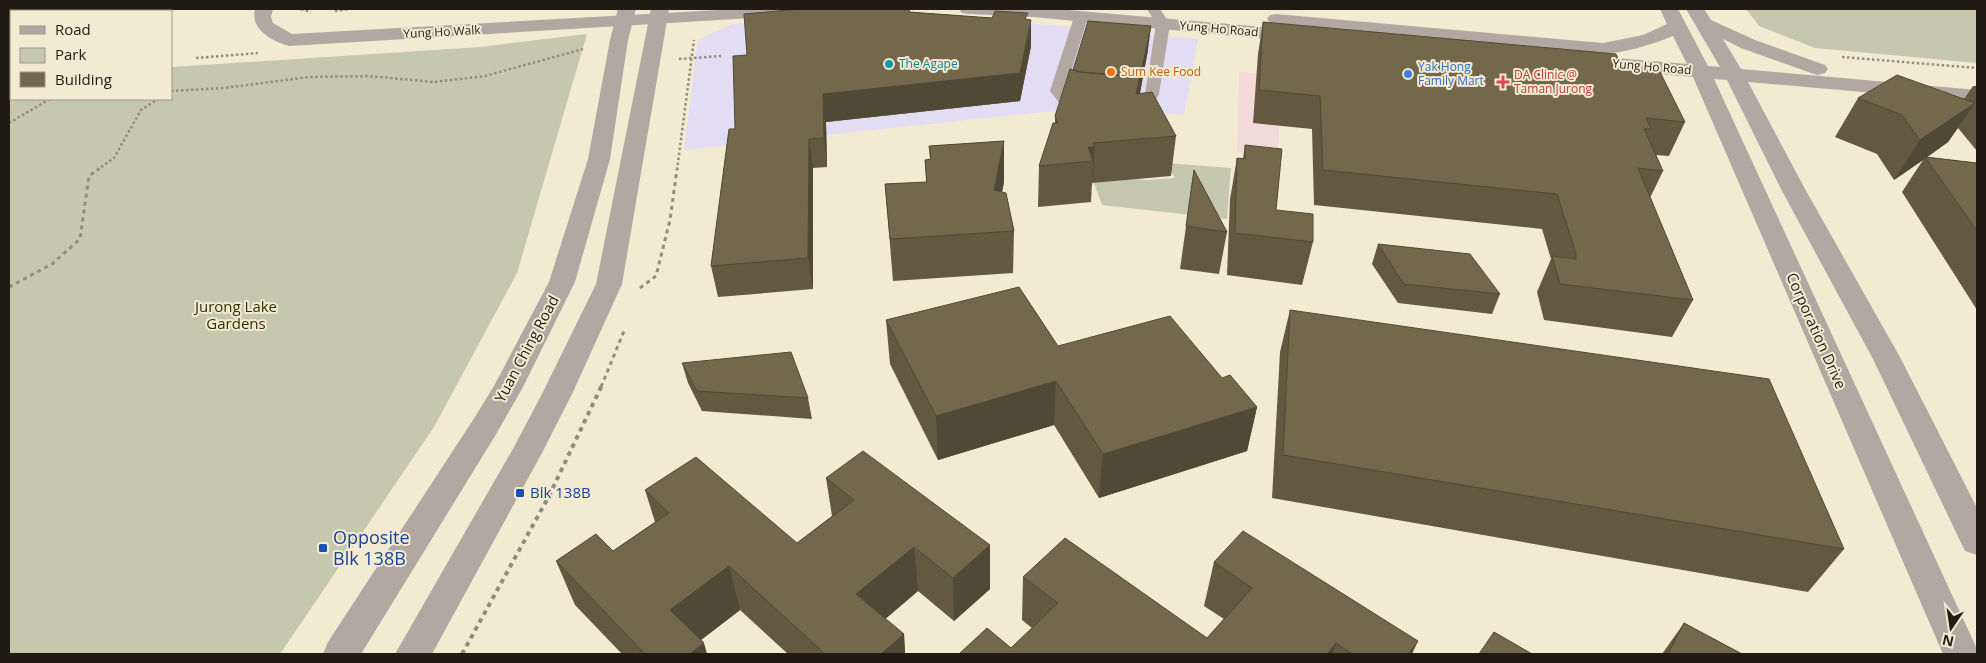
<svg xmlns="http://www.w3.org/2000/svg" width="1986" height="663" viewBox="0 0 1986 663" font-family="'Open Sans',sans-serif">
<style>
.commercial{fill:#e2ddf3}
.education{fill:#f4d9d9}
.green{fill:#c6c8ad}
.lines{fill:none;stroke-linecap:round;stroke-linejoin:round}
.path-far2{stroke:#948d7c;stroke-width:2.5;stroke-dasharray:2.5 2.5;stroke-linecap:butt}
.path-far1{stroke:#948d7c;stroke-width:3;stroke-dasharray:4 4;stroke-linecap:butt}
.path{stroke:#948d7c;stroke-width:4;stroke-dasharray:4.5 4.5;stroke-linecap:butt}
.service{fill:#b2a7a1;fill-rule:evenodd}
.minor{fill:#b2a7a1;fill-rule:evenodd}
.tertiary{fill:#b2a7a1;fill-rule:evenodd}
.wall{fill:#635941}
.shaded-wall{fill:#504935}
.building{fill:#73684c;stroke:#504935}
.culture-dot{fill:#0f9aa8;stroke:#f3ead2;stroke-width:2}
.food-dot{fill:#e8710a;stroke:#f3ead2;stroke-width:2}
.shop-dot{fill:#3f7fe0;stroke:#f3ead2;stroke-width:2}
.health-dot{fill:#e0444e;stroke:#f3ead2;stroke-width:2}
.transit-dot{fill:#1a4fb4;stroke:#f3ead2;stroke-width:2}
.labels{text-anchor:middle;stroke-width:4;stroke-linejoin:round;paint-order:stroke}
.far-street-label{font-size:12px;fill:#201c14;stroke:#f3ead2}
.far-culture-label{font-size:12px;fill:#0d838f;stroke:#f3ead2;text-anchor:start}
.far-shop-label{font-size:12px;fill:#366cbe;stroke:#f3ead2;text-anchor:start}
.far-food-label{font-size:12px;fill:#c56008;stroke:#f3ead2;text-anchor:start}
.far-health-label{font-size:12px;fill:#be3a42;stroke:#f3ead2;text-anchor:start}
.park-label{font-size:15px;fill:#303007;stroke:#f3ead2}
.street-label{font-size:15px;fill:#201c14;stroke:#f3ead2}
.transit-label{font-size:15px;fill:#164399;stroke:#f3ead2;text-anchor:start}
.near-transit-label{font-size:18px;fill:#164399;stroke:#f3ead2;text-anchor:start}
</style>
<rect width="100%" height="100%" fill="#f3ead2"/>
<path class="commercial" d="M814 18 995 20 1198 39 1184 115 1135 111H1054L684 150 698 40 732 24Z"/>
<path class="education" d="M1239 72 1281 75 1278 156 1237 152Z"/>
<path class="green" d="M1746 9H1977V63L1815 48 1759 26Z
M587 34 517 273 434 427 280 654H9V78L11 77V99H171V67L480 47Z
M1166 163 1231 168 1227 219 1102 205 1093 181 1099 175 1145 180 1175 178Z"/>
<g class="lines">
<path class="path-far2" d="M301 9 311 12
M335 11 349 9
M1842 57 1977 68
M196 58 258 53
M679 59 721 56
M9 79H11
M171 91 224 88 309 77 368 76 434 82 485 76 583 49
M9 123 50 99
M97 170 114 158 141 110 158 99
M677 170 694 40"/>
<path class="path-far1" d="M9 287 52 264 80 239 89 176 99 169
M640 288 656 276 670 220 677 169
M601 387 624 331"/>
<path class="path" d="M462 654 549 496 602 385"/>
<path class="service" d="M1147 9H1160L1170 24 1159 94 1153 105 1132 112 1127 110 1124 107 1127 104 1142 99 1145 94 1156 24Z
M1081 13 1088 17 1065 91 1070 97 1090 102 1093 105 1090 108 1085 110 1060 104 1050 91 1074 17Z"/>
<path class="minor" d="M255 9H273L271 17 273 23 292 34 737 9H829L826 13 820 14 289 46C271 41 250 29 255 9Z
M959 9H1057L1298 30 1305 32 1307 36 1305 40 1298 42 1033 17 968 14 962 13Z
M1660 9H1678L1708 66 1720 67 1686 9H1704L1711 20 1755 40 1825 65 1828 69 1825 73 1818 75 1811 73 1741 48 1723 39 1741 69 1977 90V102L1748 82 1805 189 1901 359 1977 508V555L1965 551 1873 359 1781 189 1727 80 1714 79 1977 649V654H1943L1693 77 1582 67 1575 65 1572 61 1575 57 1582 55 1687 64 1673 36C1650 46 1624 52 1600 55L1276 24 1270 23 1267 19 1270 15 1276 14 1603 43 1643 35 1667 24Z"/>
<path class="tertiary" d="M618 9H636L628 40 610 159 575 282 523 387 495 436 361 654H323L328 642 473 420 494 386 549 282 588 159 610 40Z
M651 9H669L622 284 573 392 543 451 432 654H395L514 447 543 392 596 284Z"/>
</g>
<path class="wall" d="M23 9H135L133 11H24Z
M910 12 992 18 1031 20V46L1020 101 826 122 827 167 813 168V289L718 297 711 266 735 129 747 55Z
M1263 22 1622 68 1685 122 1669 156 1656 155 1663 171 1650 198 1693 300 1672 337 1544 320 1537 292 1551 259 1542 229 1314 205 1312 129 1253 123 1258 54Z
M1148 50 1140 93 1176 136 1171 176 1092 183 1091 202 1038 207 1039 166 1055 123V116L1073 70Z
M1973 86H1977V151L1958 128 1948 142 1927 157 1977 163V310L1902 192 1923 160 1894 180 1877 154 1835 137 1858 98 1964 99Z
M1004 141V182L1002 192 1014 231 1013 273 893 281 885 184 926 182 925 160 930 159 929 146Z
M1245 145 1276 210 1313 242 1302 285 1227 275 1230 199 1237 158 1243 159Z
M1194 170 1227 232 1219 274 1180 269Z
M1378 244 1500 294 1492 314 1398 303 1372 264Z
M1290 310 1844 549 1808 592 1272 498 1280 352Z
M886 320 1058 346 1222 378 1257 407 1247 451 1099 498 1054 425 938 460 890 364Z
M682 363 808 398 812 419 702 411 688 383Z
M826 478 990 545V589L954 621 918 591 885 619 904 634 905 654H788L740 610 701 640 707 654H622L575 605 556 561 613 551 655 522 645 490 797 543 832 516Z
M1214 562 1412 654H959L1011 648 1032 628 1022 620 1023 577 1207 638 1224 619 1204 606Z
M1684 623 1742 654H1662Z"/>
<path class="shaded-wall" d="M128 9H135L133 11H129Z
M1031 20V46L1020 101 826 122 827 167 824 138 823 94Z
M1151 26 1148 50 1139 98 1132 101Z
M1975 103 1948 142 1926 158 1925 157 1923 160 1894 180 1920 140Z
M809 139 813 168V289L808 258Z
M1004 141V182L994 231V190Z
M1088 147H1095L1092 187 1093 161Z
M1056 381 1054 425 938 460 936 416Z
M1257 407 1247 451 1099 498 1103 454Z
M990 545V589L954 621 953 578Z
M914 547 918 591 863 638 856 594Z
M729 566 740 610 684 653 670 610Z
M904 634 905 654H881Z
M1418 641 1412 654H1408Z
M704 643 707 654H690Z
M1336 643 1332 654H1327Z"/>
<path class="building" d="M800 9H910L909 12 992 18 995 11 1028 13 1025 19 1031 20 1020 73 823 94 824 138 809 139 808 258 711 266 729 129H735L733 56 747 55 744 14Z
M1088 21 1151 26 1141 73 1136 76H1126L1080 72 1073 70Z
M1263 22 1616 54 1622 68 1660 72 1685 122 1646 118 1651 129H1644L1663 171 1638 168 1693 300 1560 284 1552 256 1576 259V254L1557 194 1323 170 1320 96 1259 90Z
M1070 69 1080 72 1126 76 1140 75 1136 94 1152 92 1176 136 1093 143 1095 147H1088L1093 161 1039 166 1053 123H1058L1055 116Z
M1897 75 1975 103 1920 140 1902 115 1858 98Z
M1004 141 994 190 1006 193 1014 231 890 239 885 184 927 182 925 160 931 159 929 146Z
M1245 145 1282 149 1276 210 1313 214V242L1235 233 1237 158 1245 159Z
M1925 157 1977 163V231Z
M1194 170 1227 232 1186 226Z
M1378 244 1470 254 1500 294 1404 284Z
M1019 287 1058 346 1170 316 1222 378 1230 375 1257 407 1103 454 1056 381 936 416 886 320Z
M1290 310 1769 379 1844 549 1283 455Z
M791 352 808 398 697 391 682 363Z
M863 451 990 545 953 578 914 547 856 594 904 634 881 654H825L729 566 670 610 704 643 690 654H645L556 561 596 534 613 551 669 513 645 490 696 457 797 543 854 500 826 478Z
M1243 531 1418 641 1408 654H1352L1336 643 1327 654H959L987 628 1011 648 1058 603 1023 577 1065 538 1207 638 1252 588 1214 562Z
M1684 623 1742 654H1668Z
M1494 632 1532 654H1479Z"/>
<circle class="culture-dot" cx="889" cy="64" r="5"/>
<circle class="food-dot" cx="1111" cy="72" r="5"/>
<circle class="shop-dot" cx="1408" cy="74" r="5"/>
<path class="health-dot" d="M1500.5 74.5h5v5h5v5h-5v5h-5v-5h-5v-5h5z"/>
<g class="transit-dot">
<rect x="515" y="488" width="10" height="10" rx="2.5"/>
<rect x="318" y="543" width="10" height="10" rx="2.5"/>
</g>
<g class="labels">
<g class="far-street-label">
<text transform="translate(1219 29) rotate(5)" y="4">Yung Ho Road</text>
<text transform="translate(442 32) rotate(-3)" y="4">Yung Ho Walk</text>
<text transform="translate(1652 67) rotate(5)" y="4">Yung Ho Road</text>
</g>
<g class="far-culture-label">
<text x="899" y="68">The Agape</text>
</g>
<g class="far-shop-label">
<text x="1418" y="71">Yak Hong<tspan x="1418" dy="14">Family Mart</tspan></text>
</g>
<g class="far-food-label">
<text x="1121" y="76">Sum Kee Food</text>
</g>
<g class="far-health-label">
<text x="1514" y="79">DA Clinic @<tspan x="1514" dy="14">Taman Jurong</tspan></text>
</g>
<g class="park-label">
<text x="236" y="312">Jurong Lake<tspan x="236" dy="17">Gardens</tspan></text>
</g>
<g class="street-label">
<text transform="translate(1816 331) rotate(66)" y="5">Corporation Drive</text>
<text transform="translate(527 349) rotate(-62)" y="5">Yuan Ching Road</text>
</g>
<g class="transit-label">
<text x="530" y="498">Blk 138B</text>
</g>
<g class="near-transit-label">
<text x="333" y="544">Opposite<tspan x="333" dy="21">Blk 138B</tspan></text>
</g>
</g>
<rect width="1986" height="663" fill="none" stroke="#201c14" stroke-width="20"/>
<rect x="10" y="10" width="162" height="90" fill="#f3ead2" stroke="#9f9886"/>
<rect x="20" y="26" width="25" height="8" fill="#b2a7a1" stroke="#9f9886"/>
<text x="55" y="35" font-size="15" fill="#201c14">Road</text>
<rect x="20" y="48" width="25" height="15" fill="#c6c8ad" stroke="#9f9886"/>
<text x="55" y="60" font-size="15" fill="#201c14">Park</text>
<rect x="20" y="72" width="25" height="15" fill="#73684c" stroke="#9f9886"/>
<text x="55" y="85" font-size="15" fill="#201c14">Building</text>
<g transform="translate(1951 628) rotate(193)" stroke="#f3ead2" stroke-width="4" paint-order="stroke">
<path d="M0-4L9 19L0 12L-9 19Z" fill="#201c14"/>
<text y="-8" font-size="14" font-weight="bold" text-anchor="middle" fill="#201c14">N</text>
</g>
</svg>
